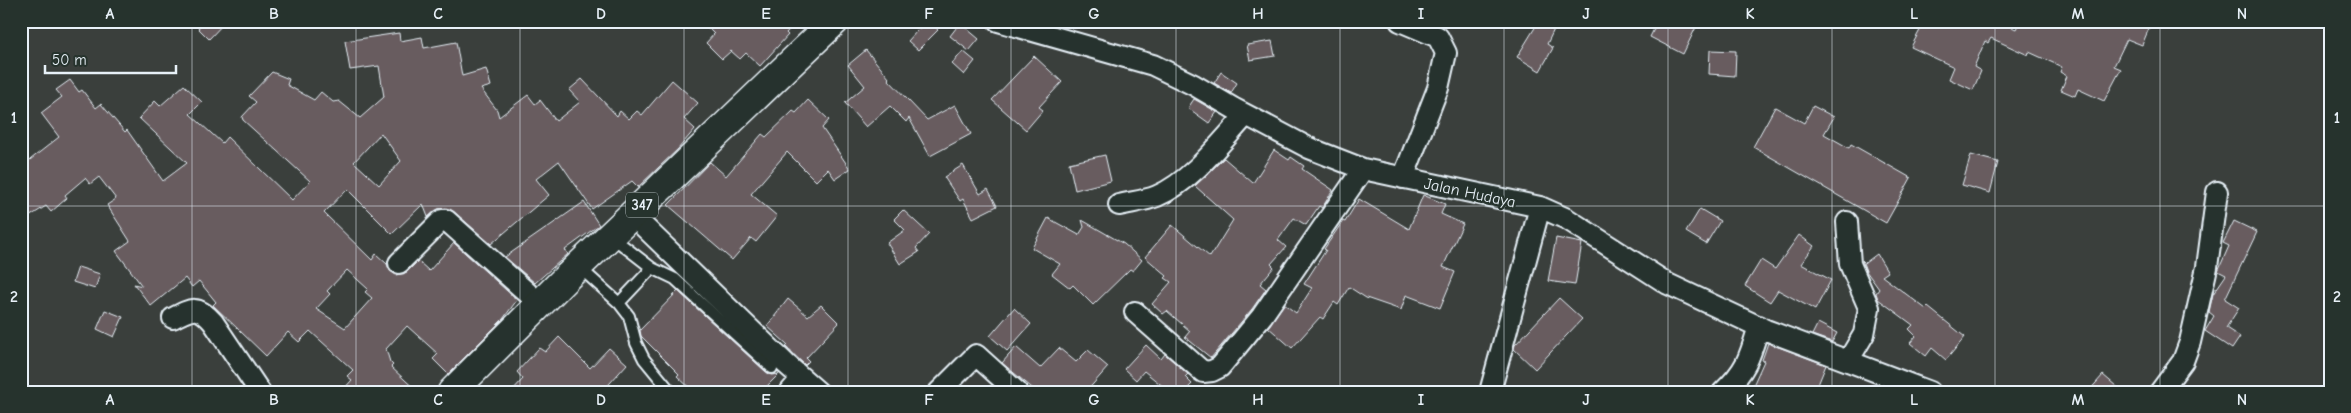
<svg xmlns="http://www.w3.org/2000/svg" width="2351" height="413" viewBox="0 0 2351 413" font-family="'Comic Neue',sans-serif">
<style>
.building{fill:#675c5f;stroke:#e8f1f8;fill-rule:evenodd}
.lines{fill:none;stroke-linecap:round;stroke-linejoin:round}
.service-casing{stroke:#e8f1f8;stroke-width:14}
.minor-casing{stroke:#e8f1f8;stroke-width:24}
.primary-casing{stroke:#e8f1f8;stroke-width:31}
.service{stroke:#26332d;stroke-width:10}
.minor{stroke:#26332d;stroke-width:20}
.primary{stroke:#26332d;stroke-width:28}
.grid{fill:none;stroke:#e8f1f8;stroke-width:1;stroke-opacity:0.55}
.labels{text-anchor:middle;stroke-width:4.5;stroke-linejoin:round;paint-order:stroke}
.shield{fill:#26332d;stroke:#aeb8bb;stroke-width:1}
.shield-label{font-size:15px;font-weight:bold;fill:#e8f1f8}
.street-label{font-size:16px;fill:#e8f1f8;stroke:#26332d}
.neatline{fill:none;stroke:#e8f1f8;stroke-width:2}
.grid-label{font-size:16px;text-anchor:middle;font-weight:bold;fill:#e8f1f8}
</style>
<rect width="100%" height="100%" fill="#3a3f3c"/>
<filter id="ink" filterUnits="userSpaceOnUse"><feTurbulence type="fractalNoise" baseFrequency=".02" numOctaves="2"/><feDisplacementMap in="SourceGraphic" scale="10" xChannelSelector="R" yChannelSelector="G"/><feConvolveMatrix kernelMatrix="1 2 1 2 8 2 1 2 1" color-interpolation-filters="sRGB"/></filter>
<g filter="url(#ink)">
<path class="building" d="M204 21H226L209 39 198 28Z
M701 21H797L786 33 788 35 760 66 746 53 740 59 731 51 722 59 706 43 714 34Z
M926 21H929L938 30 918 50 908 41Z
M1539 21H1558L1547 44 1553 48 1540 71 1517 57Z
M1658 21H1670L1679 26 1682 21H1699L1683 54 1650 37Z
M1925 21H1999L2016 29 2020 21H2152L2142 45 2127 39 2114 66 2121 69 2104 101 2078 89 2075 96 2061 90 2067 76 2060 72 2062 67 2029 52 2028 55 1991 38 1988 43 1985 41 1974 67 1981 71 1973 90 1949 79 1954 67 1911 47Z
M960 23 979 39 969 51 950 36Z
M399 33 400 41 422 37 424 48 456 42 462 76 486 69 491 86 481 89 497 110 499 117 528 95 535 104 540 100 556 121 580 102 569 90 582 79 617 116 620 111 629 119 637 111 642 115 672 80 698 103 684 119 695 129 678 149 638 187 632 181 592 209 559 161 536 179 549 195 491 244 453 211 446 208 438 209 428 217 423 204 392 234 347 189 324 213 372 260 376 254 387 264 390 271 396 275 407 272 418 261 429 271 454 243 517 300 503 319 448 374 433 359 438 354 407 326 386 349 390 362 393 365 391 367 418 392H341L352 380 347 376 353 370 310 331 299 342 288 332 266 356 213 305 216 302 199 281 192 287 185 278 151 306 134 284 142 286 116 251 130 241 107 205 116 199 99 177 90 184 85 178 65 195 67 198 51 212 46 206 21 222V167L59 137 41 113 62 97 56 90 70 80 79 92 82 90 96 108 101 104 125 132 127 130 163 181 187 163 139 118 155 101 160 106 184 85 202 102 190 114 222 143 227 137 292 200 310 181 243 120 242 117 256 102 249 96 272 72 289 79 287 85 314 100 321 92 333 102 339 101 360 118 384 97 379 66 350 70 345 41ZM381 133 401 161 379 185 354 162ZM347 270 368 289 365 292 372 298 345 328 316 309 330 294 327 291Z
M1272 41 1275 56 1250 60 1247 45Z
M866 50 889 78 888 79 927 120 955 105 971 134 930 156 909 118 906 122 890 106 866 127 845 103 865 86 848 65Z
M1710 50 1736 51 1735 76 1709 74Z
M963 51 975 61 964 75 952 64Z
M1034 56 1062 82 1039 107 1043 110 1026 130 992 100Z
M1221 72 1237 83 1231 93 1214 83Z
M1194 99 1217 112 1209 123 1188 108Z
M808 100 829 120 822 128 850 169 835 179 828 169 816 181 787 152 751 194 777 216 756 242 751 238 732 260 668 205 710 162 726 176 762 134 766 137 793 111 796 113Z
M1813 106 1834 117 1824 134 1849 148 1851 144 1911 178 1886 223 1753 147 1775 107 1804 123Z
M1274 150 1289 160 1291 157 1304 166 1302 169 1333 190 1322 208 1319 206 1306 225 1294 218 1278 240 1286 247 1271 264 1274 267 1260 284 1266 289 1252 309 1211 358 1185 337 1190 331 1167 311 1163 314 1152 304 1171 282 1165 278 1167 276 1145 257 1172 225 1210 257 1233 220 1195 186 1224 158 1253 183Z
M1105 155 1111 181 1075 190 1069 163Z
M1971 155 1998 162 1990 193 1962 185Z
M963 165 980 194 988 189 997 206 973 218 963 199 960 201 944 177Z
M1423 195 1445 204 1441 214 1463 224 1443 267 1455 272 1440 308 1406 295 1401 310 1366 298 1349 287 1338 305 1334 302 1323 319 1320 317 1292 348 1268 327 1284 304 1296 313 1312 288 1304 284 1326 250 1324 249 1343 221 1345 222 1359 199 1409 229Z
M584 202 599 225 565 250 568 254 535 283 505 257Z
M1700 209 1720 221 1706 244 1686 232Z
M903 210 929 234 916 248 919 252 900 264 887 243 905 230 894 219Z
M1048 218 1079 235 1084 227 1082 220 1124 244 1142 260 1133 271 1130 269 1093 305 1073 285 1070 288 1052 274 1060 264 1032 248Z
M2234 221 2257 232 2225 299 2239 308 2226 328 2240 337 2232 349 2205 331 2214 316 2209 312 2213 294 2226 275 2218 271 2229 246 2223 243Z
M1799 235 1814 246 1801 264 1831 280 1815 310 1778 290 1770 302 1745 286 1761 260 1775 269Z
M1556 238 1582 243 1575 285 1548 281Z
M1877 254 1888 272 1882 276 1926 309 1928 307 1965 337 1946 360 1932 348 1926 356 1910 343 1916 336 1909 329 1913 325 1878 299 1876 293 1879 289 1866 271 1862 260 1865 263Z
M78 267 100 274 95 289 73 282Z
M678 291 765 371 771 375 779 374 761 392H694L677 376 679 374 641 336 640 330Z
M1559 298 1582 319 1535 369 1514 349 1515 345Z
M788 299 808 316 821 305 839 323 806 358 809 361 805 365 786 347 788 345 767 326Z
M1014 308 1031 324 1007 351 990 336Z
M105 310 123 317 114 337 97 329Z
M1818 323 1837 333 1832 342 1812 335Z
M559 337 590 368 609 348 627 364 602 392H511L523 379 517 372 539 348 545 352Z
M1768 343 1826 365 1815 392H1750L1764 361 1762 360Z
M1146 345 1161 359 1165 354 1188 374 1185 377 1192 384 1184 392H1170L1144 371 1136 380 1124 369Z
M1016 347 1040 368 1059 348 1076 362 1088 350 1108 367 1086 392H1037L1002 363Z
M2103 375 2123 392H2088Z"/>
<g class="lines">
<defs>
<path id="service" d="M612 237 652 268 675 279 772 368
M579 267 619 303 629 316 636 343 644 359 671 392
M619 303 652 268"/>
<path id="minor" d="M998 21 1153 65 1194 85 1233 108 1309 148 1363 169 1540 207 1567 219 1668 284 1766 330 1930 392
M1400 21 1438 37 1446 53 1438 88 1403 178
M1119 205C1131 202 1145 201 1157 196 1191 182 1221 142 1246 115
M632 215 786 364 818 392
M1847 222 1850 264 1869 308 1864 334 1848 361
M399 263 442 220H446L540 304
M1135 312 1203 372 1212 371 1220 367 1262 316 1363 169
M173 318C192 308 198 305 213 322L260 392
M790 392 802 378
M939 392 976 355 1017 392
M1490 392 1540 207
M1723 392C1747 370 1750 356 1759 326
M2160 392 2183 361 2190 342 2207 267 2217 192"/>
<path id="primary" d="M452 392 568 276 835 21"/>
</defs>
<use href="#service" class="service-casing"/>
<use href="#minor" class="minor-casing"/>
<use href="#primary" class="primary-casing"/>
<use href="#service" class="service"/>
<use href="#minor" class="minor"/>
<use href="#primary" class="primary"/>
</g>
</g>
<path class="grid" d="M192 21V392M356 21V392M520 21V392M684 21V392M848 21V392M1011 21V392M1176 21V392M1340 21V392M1504 21V392M1668 21V392M1832 21V392M1995 21V392M2160 21V392M21 206H2330"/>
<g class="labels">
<rect class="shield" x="626" y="192.5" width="32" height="25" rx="4"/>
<g class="shield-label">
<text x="642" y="210">347</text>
</g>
<g class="street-label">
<text transform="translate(1470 192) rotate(12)" y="6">Jalan Hudaya</text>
</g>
</g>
<rect width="2351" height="413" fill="none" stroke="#26332d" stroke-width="55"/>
<path d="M45 65v8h131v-8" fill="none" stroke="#e8f1f8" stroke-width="2.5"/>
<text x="52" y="65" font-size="15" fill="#e8f1f8" stroke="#26332d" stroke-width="4" paint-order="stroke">50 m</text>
<rect x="28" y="28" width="2296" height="358" class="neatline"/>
<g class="grid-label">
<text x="110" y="19">A</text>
<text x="274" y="19">B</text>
<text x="438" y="19">C</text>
<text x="601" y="19">D</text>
<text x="766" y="19">E</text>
<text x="929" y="19">F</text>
<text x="1094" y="19">G</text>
<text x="1258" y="19">H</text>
<text x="1421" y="19">I</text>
<text x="1586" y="19">J</text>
<text x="1750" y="19">K</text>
<text x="1914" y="19">L</text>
<text x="2078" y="19">M</text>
<text x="2242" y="19">N</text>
<text x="14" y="123">1</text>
<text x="2337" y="123">1</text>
<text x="14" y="302">2</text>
<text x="2337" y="302">2</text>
<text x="110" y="405">A</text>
<text x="274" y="405">B</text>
<text x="438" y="405">C</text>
<text x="601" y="405">D</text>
<text x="766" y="405">E</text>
<text x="929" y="405">F</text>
<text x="1094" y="405">G</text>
<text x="1258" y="405">H</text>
<text x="1421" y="405">I</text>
<text x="1586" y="405">J</text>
<text x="1750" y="405">K</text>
<text x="1914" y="405">L</text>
<text x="2078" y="405">M</text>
<text x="2242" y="405">N</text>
</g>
</svg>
